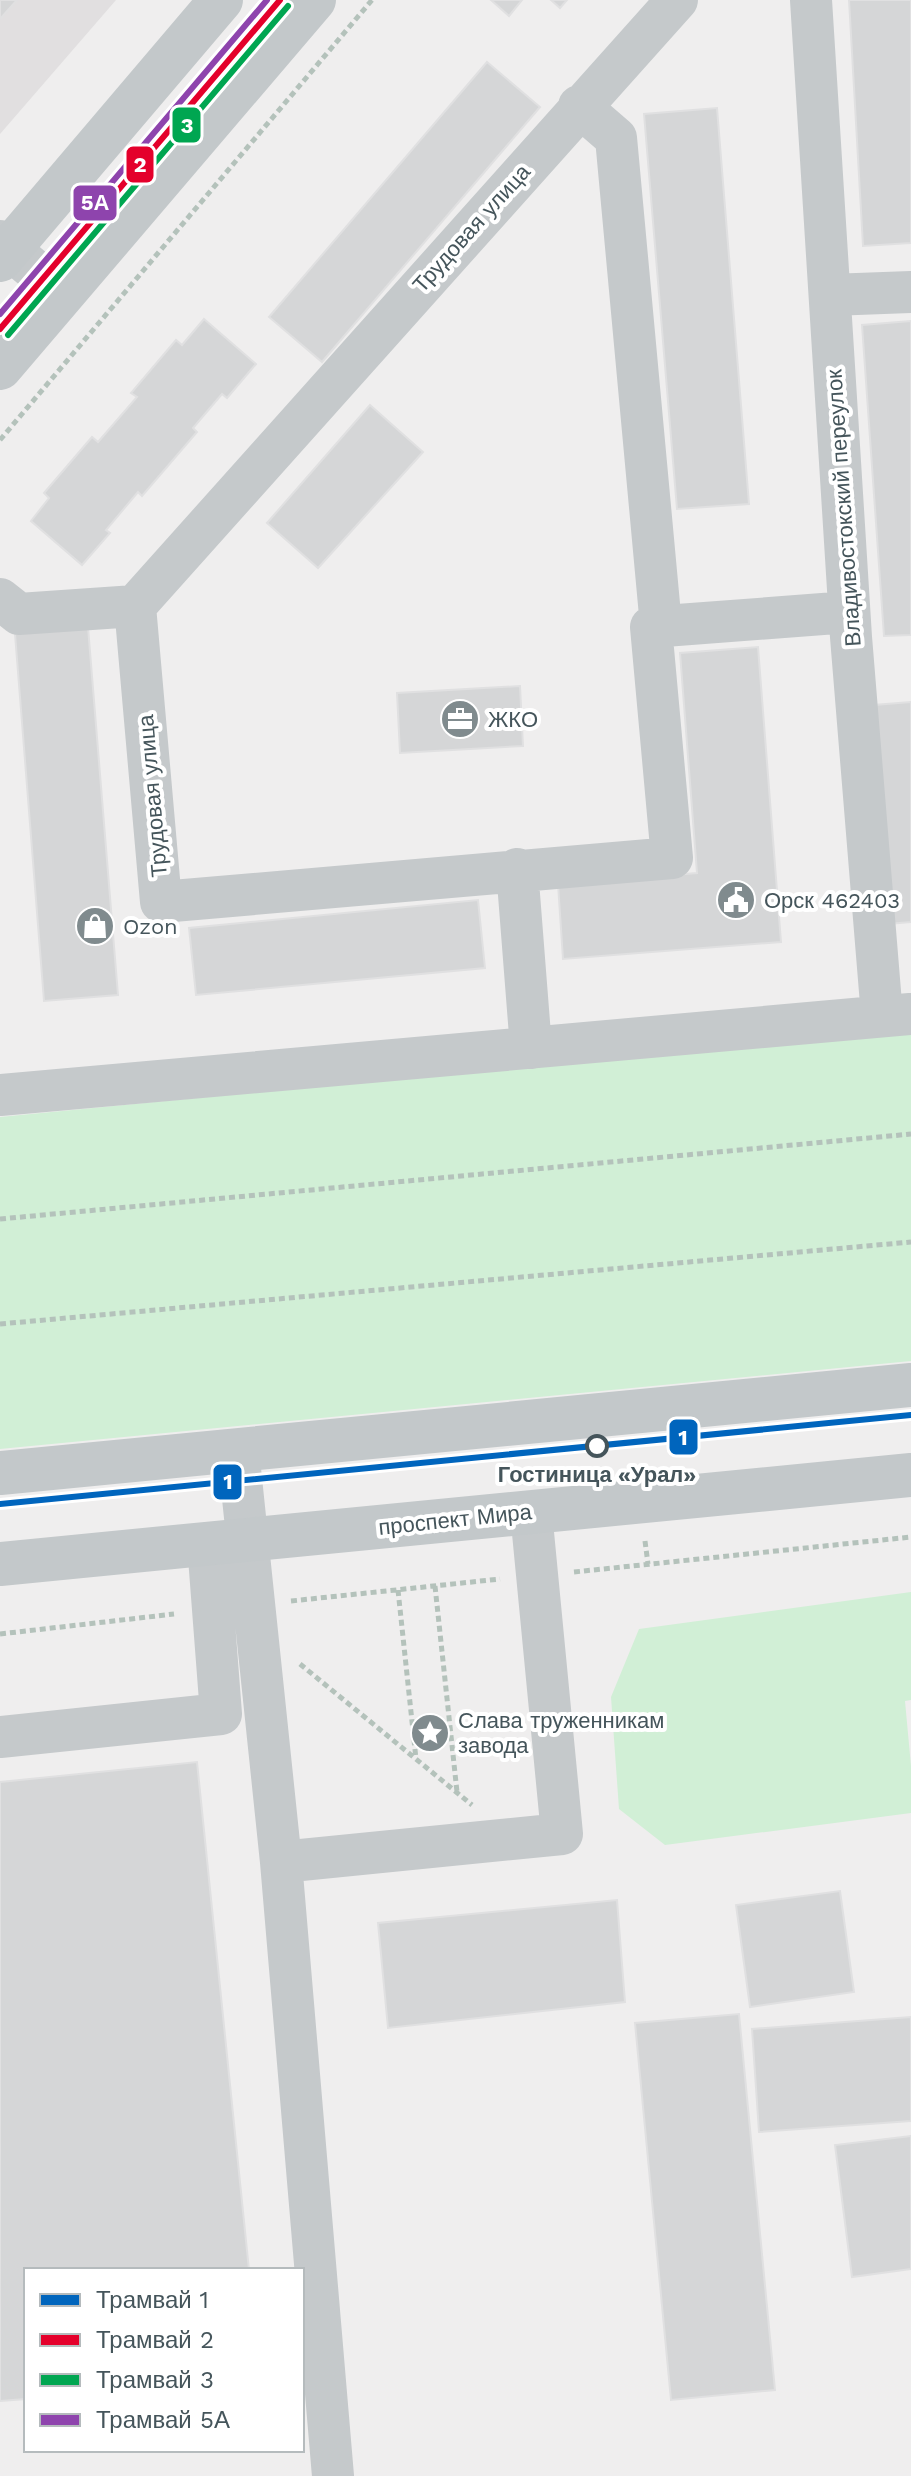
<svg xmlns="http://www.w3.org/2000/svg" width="911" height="2476" viewBox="0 0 911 2476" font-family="'Work Sans',sans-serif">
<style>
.education{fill:#e1dfe0}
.green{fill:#d1efd6}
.building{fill:#d5d6d7;stroke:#e0e0e1;stroke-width:2}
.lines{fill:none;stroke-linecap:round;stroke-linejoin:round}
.path{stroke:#b4c2bb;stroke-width:5;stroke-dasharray:6 4;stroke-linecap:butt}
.minor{stroke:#c5c9cb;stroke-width:42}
.major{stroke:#c3c8ca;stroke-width:44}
.tram-1-casing{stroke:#fff;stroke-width:12}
.tram-2-casing{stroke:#fff;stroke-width:12}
.tram-3-casing{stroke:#fff;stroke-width:12}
.tram-4-casing{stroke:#fff;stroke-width:12}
.tram-1{stroke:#0065bd;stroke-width:6}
.tram-2{stroke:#e4002b;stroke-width:6}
.tram-3{stroke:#00a651;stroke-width:6}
.tram-4{stroke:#8e44ad;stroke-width:6}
.stop-dot{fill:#fff;stroke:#45555b;stroke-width:4}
.labels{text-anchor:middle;stroke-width:8;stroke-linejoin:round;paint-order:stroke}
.street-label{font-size:22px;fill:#45555b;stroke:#fff}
.poi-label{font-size:22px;fill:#45555b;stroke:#fff;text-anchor:start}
.stop-label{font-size:22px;font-weight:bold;fill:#45555b;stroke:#fff}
.line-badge{stroke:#fff;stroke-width:3}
.badge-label{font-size:22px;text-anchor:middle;font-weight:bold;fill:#fff}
</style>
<rect width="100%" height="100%" fill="#efeeee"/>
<path class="education" d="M0 0H116L0 134Z"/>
<path class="green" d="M911 1029V1361L0 1449V1117Z
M911 1592V1700L905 1701 911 1766V1813L665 1845 619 1809 611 1697 639 1629Z"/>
<path class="building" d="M0 0H17L0 19Z
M491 0H522L509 16Z
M551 0H567L560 8Z
M849 0H911V243L863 246Z
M487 62 540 107 322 362 269 317Z
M717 108 749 504 677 509 644 114Z
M204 319 256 364 227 398 222 394 193 428 197 432 142 496 138 492 106 530 110 533 82 565 31 521 49 498 44 493 92 437 98 442 137 397 131 393 176 340 182 345Z
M911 321V635L884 636 862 325Z
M370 405 423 452 318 568 267 523Z
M88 627 118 995 44 1001 15 634Z
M758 647 781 942 563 959 558 884 697 873 680 653Z
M520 686 523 746 400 753 397 693Z
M911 702V922L889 924 874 705Z
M478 900 485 968 196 995 189 928Z
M197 1762 249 2270H26V2399L0 2401V1782Z
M840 1891 854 1992 750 2007 736 1905Z
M617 1900 625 2002 388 2028 378 1923Z
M739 2014 775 2390 671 2400 635 2023Z
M911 2017V2121L759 2132 752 2029Z
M911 2136V2269L852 2277 835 2145Z"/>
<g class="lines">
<path class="path" d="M0 440 372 0
M0 1219 911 1134
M0 1324 911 1242
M645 1541 648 1564
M574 1572 911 1537
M435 1586 457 1792
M398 1590 416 1759
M291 1601 500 1579
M0 1634 174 1614
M300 1664 472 1805"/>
<path class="minor" d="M677 0 135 606 161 902 672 858 651 627 849 612
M811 0 851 637 882 1016
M579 106 616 138 661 626
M0 241 63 294
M830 295 911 292
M0 599 19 614 135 606
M517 869 531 1048
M0 1095 910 1014
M238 1450 281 1862 333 2476
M0 1737 221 1714 208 1544
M281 1862 562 1834 531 1512"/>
<path class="major" d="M0 260 221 0
M0 368 314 0
M0 1473 911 1385
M0 1564 911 1475"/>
<defs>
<path id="tram-1" d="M0 1504 911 1415"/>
<path id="tram-2" d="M0 329 280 0"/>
<path id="tram-3" d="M8 335 288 6"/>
<path id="tram-4" d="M0 314 267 0"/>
</defs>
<use href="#tram-1" class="tram-1-casing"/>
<use href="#tram-2" class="tram-2-casing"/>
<use href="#tram-3" class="tram-3-casing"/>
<use href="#tram-4" class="tram-4-casing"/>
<use href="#tram-1" class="tram-1"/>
<use href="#tram-2" class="tram-2"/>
<use href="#tram-3" class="tram-3"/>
<use href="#tram-4" class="tram-4"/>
</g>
<defs>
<symbol id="office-disc" viewBox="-11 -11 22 22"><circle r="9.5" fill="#808b8e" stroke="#fff"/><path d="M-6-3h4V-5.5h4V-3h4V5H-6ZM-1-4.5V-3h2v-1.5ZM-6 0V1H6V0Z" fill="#fff"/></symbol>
<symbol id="civic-disc" viewBox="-11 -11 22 22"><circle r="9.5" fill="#808b8e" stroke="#fff"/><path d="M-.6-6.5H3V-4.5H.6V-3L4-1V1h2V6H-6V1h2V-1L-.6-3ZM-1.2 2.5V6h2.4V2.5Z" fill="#fff"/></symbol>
<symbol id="shop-disc" viewBox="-11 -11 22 22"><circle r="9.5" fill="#808b8e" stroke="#fff"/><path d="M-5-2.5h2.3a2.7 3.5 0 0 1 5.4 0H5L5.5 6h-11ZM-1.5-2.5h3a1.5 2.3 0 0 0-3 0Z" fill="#fff"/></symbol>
<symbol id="sight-disc" viewBox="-11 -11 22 22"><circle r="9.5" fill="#808b8e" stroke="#fff"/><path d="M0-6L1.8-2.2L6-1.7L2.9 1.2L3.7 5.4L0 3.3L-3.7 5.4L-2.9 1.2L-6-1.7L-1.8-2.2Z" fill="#fff"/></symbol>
</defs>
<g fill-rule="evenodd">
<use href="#office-disc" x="438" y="697" width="44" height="44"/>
<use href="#civic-disc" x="714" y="878" width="44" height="44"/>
<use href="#shop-disc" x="73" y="904" width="44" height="44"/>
<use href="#sight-disc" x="408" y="1711" width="44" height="44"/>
</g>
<circle class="stop-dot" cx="597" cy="1446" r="10"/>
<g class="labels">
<g class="street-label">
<text transform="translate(471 228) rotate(-48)" y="8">Трудовая улица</text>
<text transform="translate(843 508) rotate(-94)" y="8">Владивостокский переулок</text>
<text transform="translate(152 796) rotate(-95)" y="8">Трудовая улица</text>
<text transform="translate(455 1519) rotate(-6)" y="8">проспект Мира</text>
</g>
<g class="poi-label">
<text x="488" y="727">ЖКО</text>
<text x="764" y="908">Орск 462403</text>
<text x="123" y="934">Ozon</text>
<text x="458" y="1728">Слава труженникам<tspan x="458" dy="25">завода</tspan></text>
</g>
<g class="stop-label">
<text x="597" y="1482">Гостиница «Урал»</text>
</g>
</g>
<g class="line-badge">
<rect x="171" y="106" width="31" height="38" rx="8" fill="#00a651"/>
<rect x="125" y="145" width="30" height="39" rx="8" fill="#e4002b"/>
<rect x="72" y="184" width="46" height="38" rx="8" fill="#8e44ad"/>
<rect x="668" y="1418" width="31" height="38" rx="8" fill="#0065bd"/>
<rect x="212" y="1463" width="31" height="38" rx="8" fill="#0065bd"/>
</g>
<g class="badge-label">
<text x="187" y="133">3</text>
<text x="140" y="172">2</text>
<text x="95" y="210">5А</text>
<text x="683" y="1445">1</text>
<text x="228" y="1489">1</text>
</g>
<rect x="24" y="2268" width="280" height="184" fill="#ffffff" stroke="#b5bbbd" stroke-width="2"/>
<rect x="40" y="2294" width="40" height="12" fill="#0065bd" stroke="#b5bbbd" stroke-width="2"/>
<text x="96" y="2308" font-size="24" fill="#45555b">Трамвай 1</text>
<rect x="40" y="2334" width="40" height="12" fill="#e4002b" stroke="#b5bbbd" stroke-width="2"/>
<text x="96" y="2348" font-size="24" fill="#45555b">Трамвай 2</text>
<rect x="40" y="2374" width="40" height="12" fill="#00a651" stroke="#b5bbbd" stroke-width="2"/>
<text x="96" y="2388" font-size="24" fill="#45555b">Трамвай 3</text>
<rect x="40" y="2414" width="40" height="12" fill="#8e44ad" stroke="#b5bbbd" stroke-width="2"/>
<text x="96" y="2428" font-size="24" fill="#45555b">Трамвай 5А</text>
</svg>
